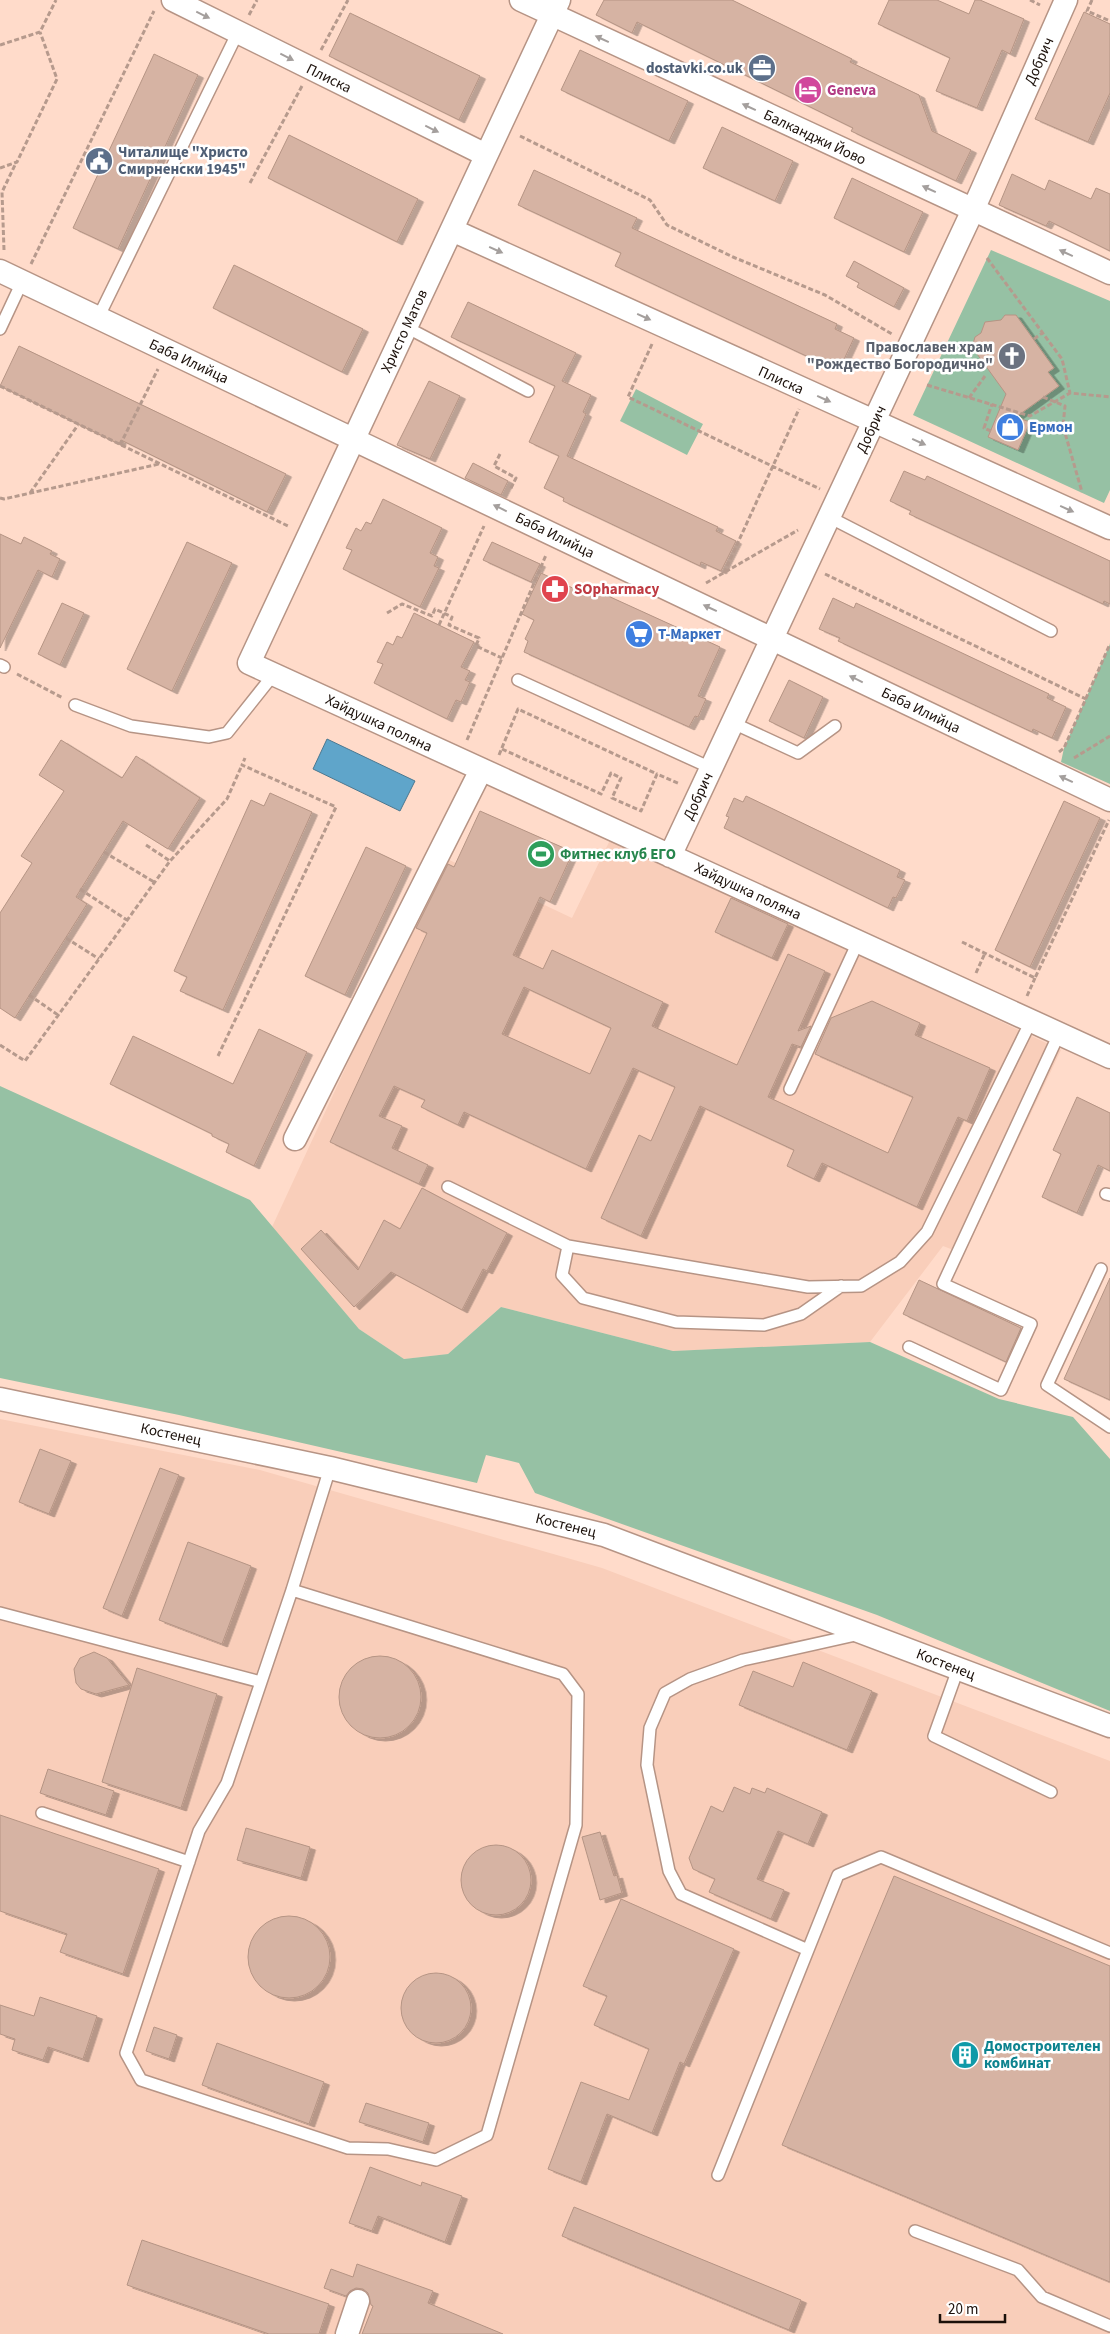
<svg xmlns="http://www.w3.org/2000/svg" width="1110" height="2334" viewBox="0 0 1110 2334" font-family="'Source Sans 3',sans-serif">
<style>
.built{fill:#f9ceba}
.green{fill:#96c1a4}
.water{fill:#5fa5ca;stroke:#4b7890}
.building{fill:#d6b3a3;stroke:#b59484;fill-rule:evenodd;filter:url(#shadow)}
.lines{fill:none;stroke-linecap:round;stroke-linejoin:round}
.service-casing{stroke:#b69485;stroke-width:14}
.minor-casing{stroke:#b69485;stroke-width:25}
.path{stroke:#b69a8d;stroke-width:3;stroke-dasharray:5 2.5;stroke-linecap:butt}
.service{stroke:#fff;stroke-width:11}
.minor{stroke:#fff;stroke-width:22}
.oneway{fill:#a49f9d}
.labels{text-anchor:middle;stroke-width:5;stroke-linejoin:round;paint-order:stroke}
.street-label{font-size:15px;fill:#1b100a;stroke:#fff}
.service-label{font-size:15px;font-weight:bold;fill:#4e5e75;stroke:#fff;text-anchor:end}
.hotel-label{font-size:15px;font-weight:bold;fill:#b23c85;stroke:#fff;text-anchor:start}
.worship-label{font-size:15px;font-weight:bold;fill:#5b616d;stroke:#fff;text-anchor:end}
.shop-label{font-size:15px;font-weight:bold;fill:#366cbe;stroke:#fff;text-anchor:start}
.health-label{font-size:15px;font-weight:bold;fill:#be3a42;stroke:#fff;text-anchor:start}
.leisure-label{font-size:15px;font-weight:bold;fill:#27864d;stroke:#fff;text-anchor:start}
.culture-label{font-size:15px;font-weight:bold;fill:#0d838f;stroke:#fff;text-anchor:start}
</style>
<defs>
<filter id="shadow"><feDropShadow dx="5.5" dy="3" stdDeviation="0" flood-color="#0004"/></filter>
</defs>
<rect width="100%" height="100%" fill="#ffdbca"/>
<path class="built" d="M610 840 797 925 1061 1050 964 1254 943 1246 870 1342 673 1351 501 1307 448 1354 404 1359 359 1329 272 1227 443 857 572 918Z
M0 1419 260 1470 602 1568 1110 1761V2334H0Z"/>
<path class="green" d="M991 250 1110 301V490L1104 503 913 415Z
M636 389 703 424 687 455 620 421Z
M1110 644V784L1061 762 1064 748Z
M0 1086 250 1200 359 1329 404 1359 448 1354 501 1307 673 1351 870 1342 999 1399 1073 1417 1110 1459V1711L877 1615 535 1493 519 1463 486 1455 477 1483 179 1415 0 1378Z"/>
<path class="water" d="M327 739 415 781 400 811 313 769Z"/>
<path class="building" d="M604 0H732L852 59 850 62 919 95 932 131 971 150 956 181 851 131 853 128 637 22 632 33 596 15Z
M889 0H937L969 14 975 0H980L1024 19 1010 54 1002 50 977 108 936 91 950 58 878 24Z
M1084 12 1110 24V93L1088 142 1035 119Z
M350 13 480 76 459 120 329 56Z
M580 50 688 101 669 141 561 90Z
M154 54 198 75 118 249 73 228Z
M722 127 793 161 775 201 703 168Z
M289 135 418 199 397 242 268 178Z
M534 170 637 218 632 228 837 324 835 329 854 338 840 368 821 359 819 362 615 266 621 253 518 205Z
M1012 174 1045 190 1049 180 1091 199 1096 188 1110 194V251L1049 221 1046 226 999 205Z
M852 178 923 212 904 252 834 218Z
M854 261 904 288 894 307 857 287 859 283 846 276Z
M234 265 363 329 342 372 213 308Z
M468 302 576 353 562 381 591 395 583 412 586 414 567 456 718 527 716 531 736 541 721 571 701 562 700 566 563 501 564 498 544 488 559 456 529 442 555 386 451 337Z
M1005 315H1016L1054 368 1048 372 1059 386 1016 417 1030 422 1018 450 988 437 1006 394 972 347 975 337 981 333 985 322 1001 320Z
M19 346 286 474 267 512 121 440 119 444 0 386Z
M429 381 460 396 430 459 397 445Z
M473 463 508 481 501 495 465 478Z
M904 471 925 480 927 476 1110 561V604L1104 601 1103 604 909 514 911 511 890 501Z
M383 499 442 528 430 553 438 557 434 566 439 568 420 607 343 569 352 550 346 548 356 528 361 531 366 522 371 524Z
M0 534 21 544 24 537 52 551 50 554 60 559 52 577 38 570 0 648Z
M187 542 232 563 172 691 127 669Z
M492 542 540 564 531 582 483 560Z
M541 573 581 592 584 585 720 647 698 696 706 699 698 717 695 716 689 727 524 652 528 641 525 639 534 620 522 614Z
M833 598 854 608 856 603 1049 694 1047 698 1066 707 1052 738 1033 729 1032 732 838 641 840 638 819 629Z
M62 603 84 613 60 665 38 654Z
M414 613 474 642 461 667 470 671 465 680 470 682 461 702 456 700 447 719 374 683 383 664 377 662 387 642 393 645 397 636 402 638Z
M789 680 823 697 804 738 769 721Z
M61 740 122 778 136 756 200 798 168 849 123 821 76 897 87 904 15 1018 0 1008V913L32 863 21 856 64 791 39 775Z
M270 793 312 812 223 1010 180 991 187 977 174 971 251 800 264 806Z
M746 796 900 870 897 877 905 880 896 898 893 897 888 908 724 828 729 817 726 816 734 798 743 802Z
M1064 801 1100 818 1030 967 995 950Z
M480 811 573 852 550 902 540 897 513 955 543 969 552 950 663 1002 652 1026 737 1065 788 954 825 971 798 1031 811 1026 801 1047 792 1044 768 1097 888 1153 913 1097 815 1054 831 1018 872 1001 920 1023 915 1035 990 1068 967 1121 958 1117 917 1207 822 1163 814 1179 787 1166 794 1150 700 1106 641 1236 601 1218 639 1135 651 1141 675 1087 633 1068 586 1169 464 1112 458 1125 421 1107 425 1100 394 1086 379 1116 402 1126 392 1148 428 1165 419 1184 330 1142 427 933 416 928 448 864 454 867ZM524 987 611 1028 590 1074 502 1034Z
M366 847 406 866 345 995 305 976Z
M731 898 788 924 772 958 715 932Z
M259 1029 307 1052 254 1166 226 1152 229 1144 212 1136V1134L110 1084 133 1036 233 1084Z
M1077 1097 1110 1113V1171L1098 1165 1077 1213 1042 1197 1061 1154 1053 1150Z
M422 1188 507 1233 487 1271 483 1269 462 1310 391 1272 354 1307 301 1249 321 1230 358 1270 384 1220 400 1229Z
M1110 1278V1400L1064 1379Z
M919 1280 1021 1328 1006 1362 903 1314Z
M40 1449 71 1461 49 1514 19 1502Z
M160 1468 179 1475 122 1616 103 1608Z
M188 1542 251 1566 222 1644 159 1620Z
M94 1652 107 1658 129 1685 96 1694 81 1689 76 1683 74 1669 80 1658Z
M339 1697a41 41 0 1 1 82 0a41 41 0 1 1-82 0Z
M803 1662 872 1691 847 1750 739 1705 753 1671 793 1687Z
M137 1668 217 1694 181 1808 102 1782Z
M48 1769 114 1791 106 1815 40 1793Z
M734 1787 750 1794 752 1788 765 1793 767 1788 822 1812 808 1844 778 1831 757 1879 784 1890 771 1919 709 1892 715 1879 693 1869 689 1858 711 1806 723 1812Z
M0 1815 159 1869 123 1974 60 1952 67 1934 0 1911Z
M246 1828 310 1847 301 1878 237 1860Z
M600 1832 614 1876 617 1875 622 1893 600 1900 582 1837Z
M461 1880a35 35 0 1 1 70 0a35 35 0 1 1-70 0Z
M894 1876 1110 1966V2282L782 2145Z
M621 1899 734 1949 684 2064 680 2062 652 2133 607 2114 581 2182 548 2169 581 2082 629 2100 649 2049 594 2025 607 1996 583 1986Z
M248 1957a41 41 0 1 1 82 0a41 41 0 1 1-82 0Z
M401 2008a35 35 0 1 1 70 0a35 35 0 1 1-70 0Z
M40 1997 97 2016 83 2059 48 2047 43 2060 12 2050 15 2039 0 2034V2005L34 2016Z
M154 2027 177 2035 169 2059 146 2051Z
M217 2043 324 2082 309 2124 202 2085Z
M366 2103 429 2123 423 2142 359 2122Z
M370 2167 421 2186 422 2182 462 2196 445 2242 378 2216 372 2231 349 2223Z
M574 2207 801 2300 789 2330 562 2236Z
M142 2240 329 2304 319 2334H269L127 2285Z
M357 2264 433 2291 428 2303 503 2334H362L373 2306 371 2305 368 2293 363 2289 356 2288 350 2291 346 2296 324 2288 331 2269 353 2277Z"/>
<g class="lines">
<defs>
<path id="service" d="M98 318 238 32
M406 327 528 391
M0 329 22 282
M829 517 1051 631
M0 665 4 667
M518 680 711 768
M75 705 131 726 209 737 227 733 274 674
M733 723 798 753 835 726
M790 1089 858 942
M448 1187 568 1246 808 1287 861 1286 900 1262 927 1232 1031 1021
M1106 1194 1110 1195
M568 1246 562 1275 583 1298 676 1322 764 1325 801 1314 841 1286
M1101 1269 1047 1385 1110 1427
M909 1347 1001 1390 1031 1324 943 1284 1059 1034
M292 1590 563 1674 578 1694 576 1825 487 2135 436 2160 388 2149 348 2148 141 2080 126 2053 199 1831 227 1783 292 1590 330 1468
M0 1613 261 1682
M958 1669 934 1736 1051 1792
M42 1813 189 1862
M808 1950 681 1894 669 1871 647 1765 650 1728 665 1693 690 1679 743 1660 860 1634
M718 2175 838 1875 881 1857 1110 1953
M915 2231 1018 2270 1042 2297 1110 2326"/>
<path id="minor" d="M173 0 486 155
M521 0 1110 273
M559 0 249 663 1110 1057
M452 230 1110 528
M0 271 1110 800
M670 856 973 210 1066 0
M295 1139 481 770
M0 1399 330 1468 604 1535 1110 1726
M347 2334 358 2301"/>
</defs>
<use href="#service" class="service-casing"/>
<use href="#minor" class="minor-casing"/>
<path class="path" d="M1030 0 1040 5
M1092 0 1087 11 1110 21
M249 15 257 0
M0 45 40 32 56 0
M321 50 348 0
M520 136 650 200 667 225 733 257 825 295 892 334
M0 168 17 162 57 79 40 32
M250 183 302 86
M4 250 2 192 16 163
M987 258 1062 359 1070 393
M31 264 154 11
M1034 339 1042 333
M652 344 628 397 820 489
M927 385 1030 416 1070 393 1110 397
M0 386 290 527
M1043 397 1065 406 1063 426 1082 492
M969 398 985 376
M991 431 984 428 992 404
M120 445 158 369
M500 454 494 466 516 478 510 490
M30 493 78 425
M0 498 4 499 159 464
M724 573 799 409
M825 574 1086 699
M706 583 798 530
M387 613 402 604 432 616 435 609 452 617 449 625 479 638 476 646 502 658
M439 625 484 526
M17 674 63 698
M467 740 546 555
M502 749 601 794 611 773 621 778 612 798 641 811 657 774 680 784
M1059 752 1064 748 1110 644
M499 755 518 709 657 774
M1074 758 1110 736
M146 845 170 861
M104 852 154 882
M80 889 127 920
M66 938 99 959
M962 942 1035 978 1109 820
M976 973 985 953
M29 995 58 1015
M1027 996 1035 978
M0 1045 25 1061 170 861 227 799 242 765
M218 1056 336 807 242 765 245 758"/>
<use href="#service" class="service"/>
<use href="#minor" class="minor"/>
</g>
<defs><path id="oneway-solid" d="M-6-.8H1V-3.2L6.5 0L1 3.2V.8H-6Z" transform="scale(1.25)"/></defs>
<g class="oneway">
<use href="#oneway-solid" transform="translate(203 15) rotate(26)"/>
<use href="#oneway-solid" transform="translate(602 39) rotate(-155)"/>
<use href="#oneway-solid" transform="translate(287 57) rotate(27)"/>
<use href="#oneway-solid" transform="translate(749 107) rotate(-155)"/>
<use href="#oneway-solid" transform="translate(432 129) rotate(26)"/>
<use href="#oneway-solid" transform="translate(929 189) rotate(-155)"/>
<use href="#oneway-solid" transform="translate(496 250) rotate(24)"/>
<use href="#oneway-solid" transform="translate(1066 253) rotate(-155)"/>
<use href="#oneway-solid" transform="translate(644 317) rotate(24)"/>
<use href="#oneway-solid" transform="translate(824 399) rotate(24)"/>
<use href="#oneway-solid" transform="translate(919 442) rotate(24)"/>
<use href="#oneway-solid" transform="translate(500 508) rotate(-154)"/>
<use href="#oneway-solid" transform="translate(1067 509) rotate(24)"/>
<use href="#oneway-solid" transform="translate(710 608) rotate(-155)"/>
<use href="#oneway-solid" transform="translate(856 679) rotate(-154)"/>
<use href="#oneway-solid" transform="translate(1066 779) rotate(-155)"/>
</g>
<defs>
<symbol id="office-disc" viewBox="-11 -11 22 22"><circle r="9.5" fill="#5c6f8a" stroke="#fff"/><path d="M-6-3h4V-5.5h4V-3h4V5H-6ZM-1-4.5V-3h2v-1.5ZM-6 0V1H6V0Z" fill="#fff"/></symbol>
<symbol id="hotel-disc" viewBox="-11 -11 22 22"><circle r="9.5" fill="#d1479c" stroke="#fff"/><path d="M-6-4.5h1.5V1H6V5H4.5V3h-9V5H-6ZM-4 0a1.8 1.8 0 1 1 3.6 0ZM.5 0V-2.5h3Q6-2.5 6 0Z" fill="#fff"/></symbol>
<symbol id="civic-disc" viewBox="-11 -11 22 22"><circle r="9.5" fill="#5c6f8a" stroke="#fff"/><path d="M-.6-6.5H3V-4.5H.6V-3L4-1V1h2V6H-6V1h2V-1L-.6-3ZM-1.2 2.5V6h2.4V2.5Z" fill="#fff"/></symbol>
<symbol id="church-disc" viewBox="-11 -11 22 22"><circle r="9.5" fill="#6b7280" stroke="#fff"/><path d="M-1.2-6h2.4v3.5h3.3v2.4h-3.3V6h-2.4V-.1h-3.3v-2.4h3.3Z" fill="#fff"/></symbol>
<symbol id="shop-disc" viewBox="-11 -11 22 22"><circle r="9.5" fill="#3f7fe0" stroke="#fff"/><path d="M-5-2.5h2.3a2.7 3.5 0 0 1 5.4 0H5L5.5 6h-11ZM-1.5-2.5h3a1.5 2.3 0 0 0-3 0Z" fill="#fff"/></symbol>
<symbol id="pharmacy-disc" viewBox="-11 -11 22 22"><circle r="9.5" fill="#e0444e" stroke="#fff"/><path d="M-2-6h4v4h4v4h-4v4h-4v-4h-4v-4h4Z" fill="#fff"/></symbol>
<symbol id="supermarket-disc" viewBox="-11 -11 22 22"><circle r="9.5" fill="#3f7fe0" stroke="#fff"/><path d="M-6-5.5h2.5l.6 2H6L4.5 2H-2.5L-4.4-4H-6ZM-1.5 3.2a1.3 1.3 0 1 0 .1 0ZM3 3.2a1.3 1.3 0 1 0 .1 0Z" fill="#fff"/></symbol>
<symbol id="stadium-disc" viewBox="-11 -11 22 22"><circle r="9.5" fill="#2e9e5b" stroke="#fff"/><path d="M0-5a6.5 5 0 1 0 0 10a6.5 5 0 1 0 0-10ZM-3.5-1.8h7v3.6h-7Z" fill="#fff"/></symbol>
<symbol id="building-disc" viewBox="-11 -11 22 22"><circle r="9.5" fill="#0f9aa8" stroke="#fff"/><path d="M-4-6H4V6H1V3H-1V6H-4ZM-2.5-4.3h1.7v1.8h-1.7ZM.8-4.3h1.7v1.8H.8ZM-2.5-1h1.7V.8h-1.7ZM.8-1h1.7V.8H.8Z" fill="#fff"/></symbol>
</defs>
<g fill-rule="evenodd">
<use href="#office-disc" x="746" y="52" width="32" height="32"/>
<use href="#hotel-disc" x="792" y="74" width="32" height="32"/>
<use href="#civic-disc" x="83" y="145" width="32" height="32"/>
<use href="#church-disc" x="996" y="340" width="32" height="32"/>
<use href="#shop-disc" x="994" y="411" width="32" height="32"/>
<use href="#pharmacy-disc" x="539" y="573" width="32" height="32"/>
<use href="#supermarket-disc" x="623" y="618" width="32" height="32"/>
<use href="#stadium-disc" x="525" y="838" width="32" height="32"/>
<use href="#building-disc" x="949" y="2039" width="32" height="32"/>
</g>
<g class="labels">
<g class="street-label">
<text transform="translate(1039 61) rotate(-66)" y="5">Добрич</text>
<text transform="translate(329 78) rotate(26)" y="5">Плиска</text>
<text transform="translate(815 137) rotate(25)" y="5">Балканджи Йово</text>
<text transform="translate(404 331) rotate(-65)" y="5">Христо Матов</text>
<text transform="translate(189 361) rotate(25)" y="5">Баба Илийца</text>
<text transform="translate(781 380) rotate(24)" y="5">Плиска</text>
<text transform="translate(871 429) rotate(-65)" y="5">Добрич</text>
<text transform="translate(555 535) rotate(26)" y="5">Баба Илийца</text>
<text transform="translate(921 710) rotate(26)" y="5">Баба Илийца</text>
<text transform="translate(379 723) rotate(25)" y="5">Хайдушка поляна</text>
<text transform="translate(698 796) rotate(-65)" y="5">Добрич</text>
<text transform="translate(748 891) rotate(25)" y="5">Хайдушка поляна</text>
<text transform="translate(171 1434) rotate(12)" y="5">Костенец</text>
<text transform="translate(566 1525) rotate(14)" y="5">Костенец</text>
<text transform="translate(946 1664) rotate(21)" y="5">Костенец</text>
</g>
<g class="service-label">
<text x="743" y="73">dostavki.co.uk</text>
<text x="118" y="157" text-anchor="start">Читалище "Христо<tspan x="118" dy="17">Смирненски 1945"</tspan></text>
</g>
<g class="hotel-label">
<text x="827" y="95">Geneva</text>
</g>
<g class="worship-label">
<text x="993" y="352">Православен храм<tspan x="993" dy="17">"Рождество Богородично"</tspan></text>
</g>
<g class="shop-label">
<text x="1029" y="432">Ермон</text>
<text x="658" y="639">Т-Маркет</text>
</g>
<g class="health-label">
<text x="574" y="594">SOpharmacy</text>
</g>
<g class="leisure-label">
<text x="560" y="859">Фитнес клуб ЕГО</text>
</g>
<g class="culture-label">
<text x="984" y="2051">Домостроителен<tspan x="984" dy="17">комбинат</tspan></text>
</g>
</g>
<path d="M940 2314v8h65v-8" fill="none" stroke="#1b100a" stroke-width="2.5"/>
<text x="948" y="2314" font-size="15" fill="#1b100a" stroke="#ffffff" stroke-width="4" paint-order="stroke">20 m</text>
</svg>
